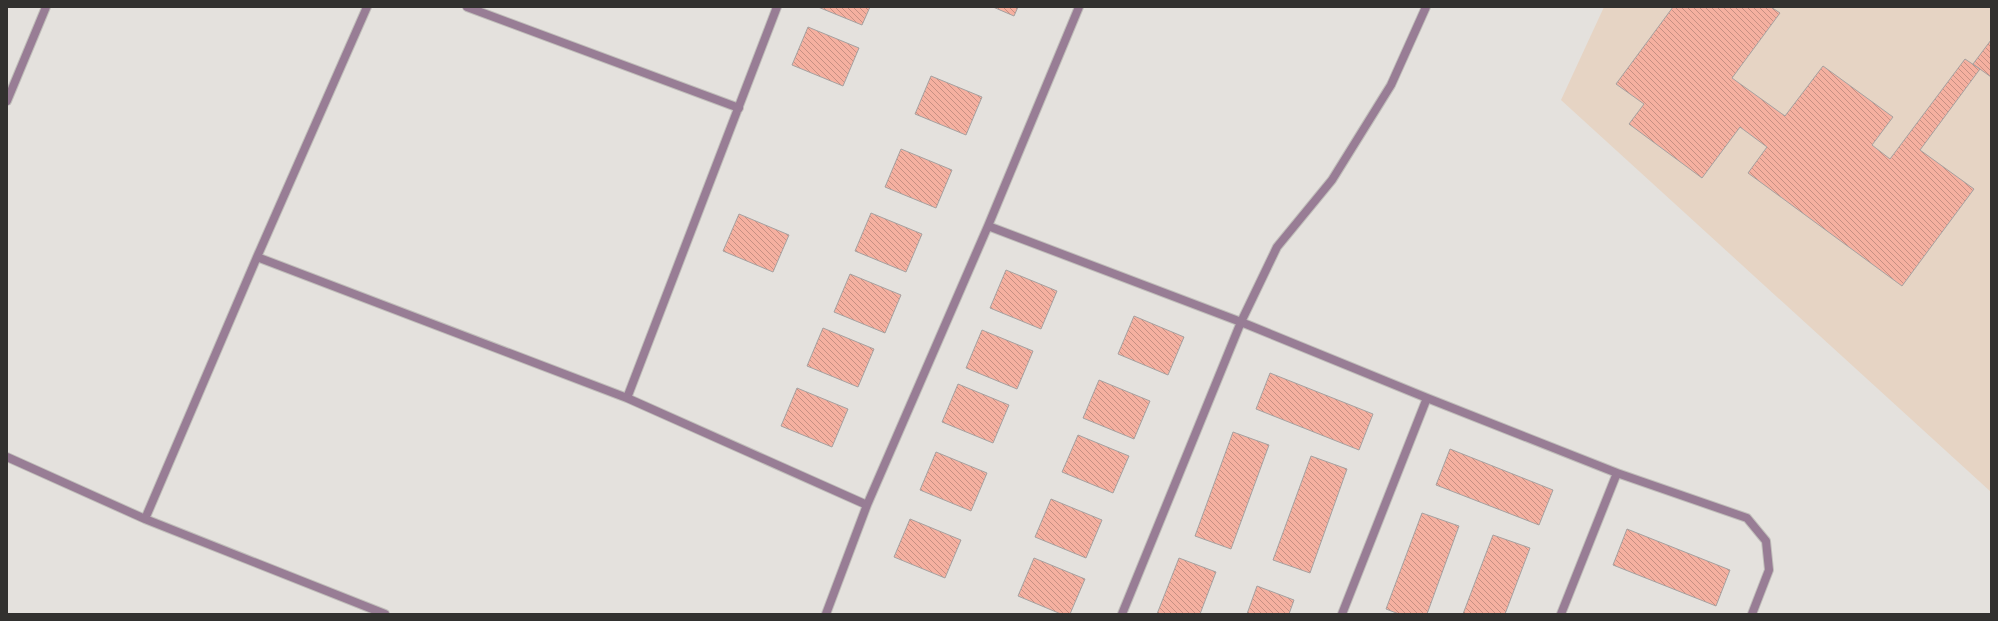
<svg xmlns="http://www.w3.org/2000/svg" width="1998" height="621" viewBox="0 0 1998 621" font-family="'Exo 2',sans-serif">
<style>
.commercial{fill:#e6d4c4}
.building{fill:url(#building-back-hatch);stroke:#a6a1a0}
.lines{fill:none;stroke-linecap:round;stroke-linejoin:round}
.street-casing{stroke:#c0beba;stroke-width:10}
.street{stroke:#987d95;stroke-width:8}
</style>
<defs>
<pattern id="building-back-hatch" width="6" height="6" patternUnits="userSpaceOnUse"><rect width="6" height="6" fill="#f5b0a0"/><path d="M-1 5l2 2M0 0l6 6M5-1l2 2" fill="none" stroke="#c79083"/></pattern>
</defs>
<rect width="100%" height="100%" fill="#e4e1dd"/>
<path class="commercial" d="M1604 7H1991V492L1561 100Z"/>
<path class="building" d="M818 7H870L862 25Z
M993 7H1018L1014 16Z
M1673 7H1771L1780 13 1732 78 1785 116 1823 66 1893 117 1872 145 1890 159 1965 59 1980 69 1920 150 1974 189 1902 286 1748 173 1767 147 1740 127 1702 178 1629 124 1644 104 1616 84Z
M808 27 859 48 843 86 792 65Z
M1991 40V77L1973 64Z
M931 76 982 97 966 135 915 114Z
M901 149 952 170 936 208 885 187Z
M871 213 922 234 906 272 855 251Z
M739 214 789 235 773 272 723 251Z
M1006 270 1057 291 1041 329 990 308Z
M850 274 901 295 885 333 834 312Z
M1134 316 1184 337 1168 375 1118 354Z
M823 328 874 349 858 387 807 366Z
M982 330 1033 351 1017 389 966 368Z
M1270 373 1373 414 1359 450 1256 409Z
M1099 380 1150 401 1134 439 1083 418Z
M958 384 1009 405 993 443 942 422Z
M797 388 848 409 832 447 781 426Z
M1233 432 1269 445 1231 549 1195 536Z
M1078 435 1129 456 1113 493 1062 472Z
M1450 449 1553 490 1539 525 1436 485Z
M936 452 987 473 971 511 920 490Z
M1311 456 1347 469 1310 573 1273 560Z
M1051 499 1102 520 1086 558 1035 537Z
M1422 513 1459 526 1427 614H1399L1386 609Z
M910 519 961 540 945 578 894 557Z
M1627 529 1730 570 1716 606 1613 565Z
M1493 535 1530 548 1505 614H1463Z
M1034 558 1085 579 1070 614H1061L1018 596Z
M1179 558 1216 572 1200 614H1157Z
M1257 586 1294 600 1289 614H1247Z"/>
<g class="lines">
<defs>
<path id="street" d="M467 7 739 108
M7 101 46 7
M988 226 1241 322 1427 398 1617 473 1747 518 1766 541 1769 570 1752 614
M257 257 627 398 867 505
M627 398 777 7
M7 457 145 519 385 614
M145 519 257 257 367 7
M826 614 867 505 988 226 1079 7
M1122 614 1241 322 1277 247 1332 180 1391 85 1426 7
M1342 614 1427 398
M1561 614 1617 473"/>
</defs>
<use href="#street" class="street-casing"/>
<use href="#street" class="street"/>
</g>
<rect width="1998" height="621" fill="none" stroke="#32312f" stroke-width="16"/>
</svg>
